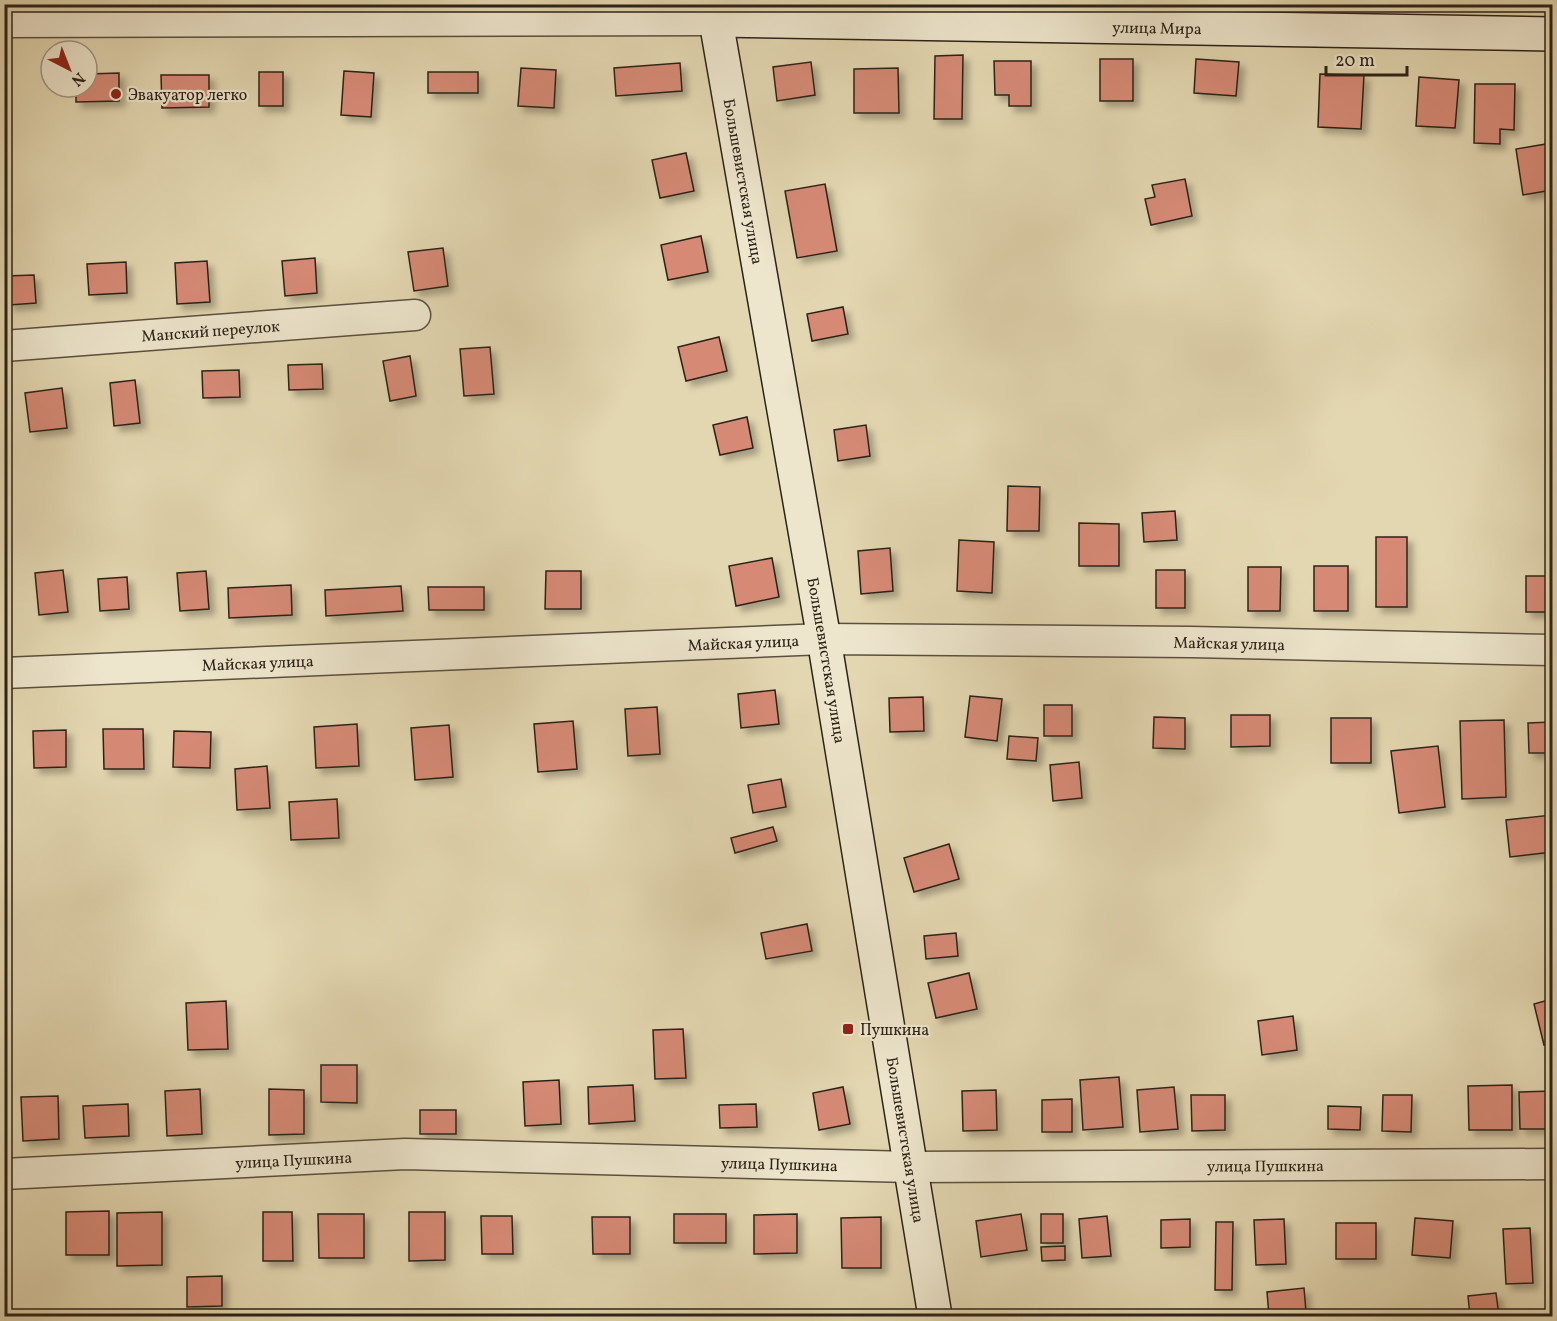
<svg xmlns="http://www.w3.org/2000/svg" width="1557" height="1321" viewBox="0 0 1557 1321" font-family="Vollkorn,serif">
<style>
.building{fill:#d68a76;stroke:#2b2318;stroke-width:1.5;filter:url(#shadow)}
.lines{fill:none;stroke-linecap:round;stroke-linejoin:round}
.street-casing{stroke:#59503e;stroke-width:33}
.secondary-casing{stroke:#2b2318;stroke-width:36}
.street{stroke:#ede5cc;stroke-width:30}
.secondary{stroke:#ede5cc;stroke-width:33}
.poi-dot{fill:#8f2418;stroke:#ede5cc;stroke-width:2}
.labels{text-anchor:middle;stroke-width:4.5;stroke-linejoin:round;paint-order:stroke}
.street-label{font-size:16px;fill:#2b2318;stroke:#ede5cc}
.poi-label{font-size:16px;fill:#2b2318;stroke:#ede5cc;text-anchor:start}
</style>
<defs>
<filter id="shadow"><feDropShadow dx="5.5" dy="5.5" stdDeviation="3" flood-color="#0004"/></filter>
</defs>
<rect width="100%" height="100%" fill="#e3d7b1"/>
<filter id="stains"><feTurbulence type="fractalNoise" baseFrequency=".00333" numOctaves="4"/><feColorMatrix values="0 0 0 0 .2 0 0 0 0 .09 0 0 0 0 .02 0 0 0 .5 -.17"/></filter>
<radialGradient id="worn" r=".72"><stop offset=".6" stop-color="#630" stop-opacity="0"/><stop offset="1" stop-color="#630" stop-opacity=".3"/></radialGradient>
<path class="building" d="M963 55 962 119H934L935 56Z
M1100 59H1133V101H1100Z
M1196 59 1239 62 1236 96 1194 93Z
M994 61H1031V106H1009V95H995Z
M811 62 815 95 777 101 773 67Z
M680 63 682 91 616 96 614 68Z
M521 68 556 70 554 108 518 106Z
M898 68 899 113H854V69Z
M344 71 374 73 371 117 341 115Z
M259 72H283V106H259Z
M428 72H478V93H428Z
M119 73V101L76 102V87H87V74Z
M1320 74 1364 75 1361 129 1318 127Z
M161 75H209V107L162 108Z
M1419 77 1459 80 1455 128 1416 126Z
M1475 84H1515L1514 130 1500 129V144L1474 143Z
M1552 143V190L1523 195 1516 149Z
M686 153 694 191 660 198 652 160Z
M1185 179 1192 216 1151 225 1145 199 1155 197 1152 185Z
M825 184 837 251 797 258 785 191Z
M701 236 708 272 668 280 661 245Z
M443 248 448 286 414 291 408 252Z
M315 258 317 293 285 296 282 261Z
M207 261 210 302 177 304 175 263Z
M126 262 127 293 89 295 87 264Z
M34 275 36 303 9 305 6 276Z
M843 307 848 334 812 341 807 314Z
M719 337 727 371 686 381 678 347Z
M490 347 494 394 464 396 460 349Z
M410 356 416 396 390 401 383 361Z
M322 364 323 389 289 390 288 365Z
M239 370 240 397 203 398 202 371Z
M135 380 140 423 114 426 110 383Z
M62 388 67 428 30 432 25 393Z
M747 417 753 448 720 455 713 425Z
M866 425 870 456 838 461 834 430Z
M1008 486 1040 487 1039 531H1007Z
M1175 511 1177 540 1144 542 1142 513Z
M1079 523 1119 524V566H1079Z
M1376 537H1407V607H1376Z
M959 540 994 542 992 593 957 591Z
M890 548 893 591 861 594 858 551Z
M772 558 779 597 736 606 729 566Z
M1314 566H1348V611H1314Z
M1248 567H1281L1280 611H1248Z
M63 570 68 612 39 615 35 573Z
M1156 570H1185V608H1156Z
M206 571 209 609 180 611 177 573Z
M546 571H581V609H545Z
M1526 576H1549V612H1526Z
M127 577 129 609 100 611 98 579Z
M291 585 292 615 229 618 228 588Z
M401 586 403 611 326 616 325 590Z
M428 587H484V610H429Z
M775 690 779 724 741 728 738 694Z
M970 696 1002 699 997 741 965 737Z
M923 697 924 731 890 732 889 698Z
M1044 705H1072V736H1044Z
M657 707 660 754 628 756 625 709Z
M1231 715H1270V746L1231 747Z
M1154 717 1185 718V749L1153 748Z
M1331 718H1371V763H1331Z
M1504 720 1506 797 1462 799 1460 721Z
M573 721 577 769 538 772 534 724Z
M1552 722V753H1529L1528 723Z
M357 724 359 766 316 768 314 727Z
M449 725 453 777 415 780 411 728Z
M103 729H143L144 769H104Z
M66 730V767L34 768 33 731Z
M174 731 211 732 210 768 173 767Z
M1009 736 1038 738 1036 761 1007 759Z
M1438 746 1445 807 1399 813 1391 751Z
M1079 762 1082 798 1053 801 1050 765Z
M267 766 270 808 237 810 235 769Z
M781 779 786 807 753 813 748 785Z
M337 799 339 838 291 840 289 802Z
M1552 815V852L1510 857 1506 820Z
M773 827 777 841 735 853 731 838Z
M949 844 959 879 914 892 904 858Z
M807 924 812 951 766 959 761 933Z
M956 933 958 956 926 959 924 936Z
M969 973 977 1009 936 1018 928 983Z
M1552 999V1043L1544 1045 1534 1004Z
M226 1001 228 1049 188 1050 186 1003Z
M1293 1016 1297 1050 1262 1055 1258 1021Z
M683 1029 686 1078 655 1079 653 1030Z
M321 1065H357V1103L321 1102Z
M1119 1077 1123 1127 1083 1130 1080 1080Z
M559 1080 561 1124 525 1126 523 1082Z
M633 1085 635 1121 589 1124 588 1087Z
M1512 1085V1130H1469L1468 1086Z
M843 1087 850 1124 819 1130 813 1093Z
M1174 1087 1178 1129 1140 1132 1137 1090Z
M200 1089 202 1134 167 1136 165 1091Z
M269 1089 304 1090V1134L269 1135Z
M996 1090 997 1130 963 1131 962 1091Z
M1552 1091V1129H1520L1519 1092Z
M1191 1095H1225V1130L1192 1131Z
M1383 1095H1412L1411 1132 1382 1131Z
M58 1096 59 1139 23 1141 21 1097Z
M1072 1099V1132H1042V1100Z
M128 1104 129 1136 85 1138 83 1106Z
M756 1104 757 1127 720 1128 719 1105Z
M1328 1106 1361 1107 1360 1130 1328 1129Z
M420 1110H456V1134H420Z
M109 1211V1255H66V1212Z
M162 1212V1265L117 1266V1213Z
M263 1212H292L293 1261H263Z
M409 1212H445V1260L409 1261Z
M318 1214H364V1258H319Z
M674 1214H726V1243H674Z
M797 1214V1253L754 1254V1215Z
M1021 1214 1027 1250 981 1257 976 1221Z
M1041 1214H1063V1243H1041Z
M481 1216H512L513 1254H482Z
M1107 1216 1111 1256 1082 1258 1079 1219Z
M592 1217H630V1254H593Z
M881 1217V1268H842L841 1218Z
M1415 1218 1453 1221 1450 1258 1412 1255Z
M1190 1219V1247L1161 1248V1220Z
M1284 1219 1286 1264 1256 1265 1254 1220Z
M1216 1222H1233L1232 1290H1215Z
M1336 1223H1376V1259H1336Z
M1530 1228 1533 1283 1506 1284 1503 1229Z
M1065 1246V1260L1042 1261 1041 1247Z
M222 1276V1306L187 1307V1277Z
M1304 1288 1306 1312 1269 1316 1267 1292Z
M1496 1293 1499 1316H1470L1468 1296Z"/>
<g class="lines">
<defs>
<g id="street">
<path d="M4 22 716 20"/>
<path id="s1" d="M4 346 415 315"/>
<path id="s2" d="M4 673 824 639 1191 642 1552 650"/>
<path id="s3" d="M4 1174 405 1154 910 1167 1552 1164"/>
</g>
<g id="secondary">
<path id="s4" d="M713 4 824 639 935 1316"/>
<path id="s5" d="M716 20 1552 34"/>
</g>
</defs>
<use href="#street" class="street-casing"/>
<use href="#secondary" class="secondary-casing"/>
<use href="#street" class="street"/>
<use href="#secondary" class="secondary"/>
</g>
<g class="poi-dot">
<circle cx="116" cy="94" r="6"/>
<rect x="842" y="1023" width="12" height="12" rx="3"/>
</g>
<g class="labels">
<g class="street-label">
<text dy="6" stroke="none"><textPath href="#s5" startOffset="441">улица Мира</textPath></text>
<text dy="6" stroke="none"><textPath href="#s4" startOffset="180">Большевистская улица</textPath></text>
<text dy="6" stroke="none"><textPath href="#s1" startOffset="207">Манский переулок</textPath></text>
<text dy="6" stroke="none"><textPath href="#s2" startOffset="740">Майская улица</textPath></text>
<text dy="6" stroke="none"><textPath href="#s2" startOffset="1226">Майская улица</textPath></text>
<text dy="6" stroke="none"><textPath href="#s4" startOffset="666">Большевистская улица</textPath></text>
<text dy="6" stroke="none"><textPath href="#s2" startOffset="254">Майская улица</textPath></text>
<text dy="6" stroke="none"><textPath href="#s4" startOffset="1152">Большевистская улица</textPath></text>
<text dy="6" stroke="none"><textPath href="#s3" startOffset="290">улица Пушкина</textPath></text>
<text dy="6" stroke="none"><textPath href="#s3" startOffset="776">улица Пушкина</textPath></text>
<text dy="6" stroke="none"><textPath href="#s3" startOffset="1262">улица Пушкина</textPath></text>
</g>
<g class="poi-label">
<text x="128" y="100">Эвакуатор легко</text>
<text x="860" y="1035">Пушкина</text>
</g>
</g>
<rect width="1557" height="1321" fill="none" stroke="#e3d7b1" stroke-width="24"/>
<rect x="6" y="6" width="1545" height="1309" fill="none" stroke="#2b2318" stroke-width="3"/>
<rect x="12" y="12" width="1533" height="1297" fill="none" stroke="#2b2318" stroke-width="1.5"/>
<g transform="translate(69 69) rotate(138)"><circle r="28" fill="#ede5cc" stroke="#9f9784" stroke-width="1.5"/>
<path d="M0-4.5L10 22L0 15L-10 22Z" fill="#8f2418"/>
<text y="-9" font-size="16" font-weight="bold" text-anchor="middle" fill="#2b2318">N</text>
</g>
<path d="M1326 66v9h81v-9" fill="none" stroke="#2b2318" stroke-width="3"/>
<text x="1335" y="66" font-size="18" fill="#2b2318" stroke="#ede5cc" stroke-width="4.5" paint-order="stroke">20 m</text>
<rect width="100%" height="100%" filter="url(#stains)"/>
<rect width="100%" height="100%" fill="url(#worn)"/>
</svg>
